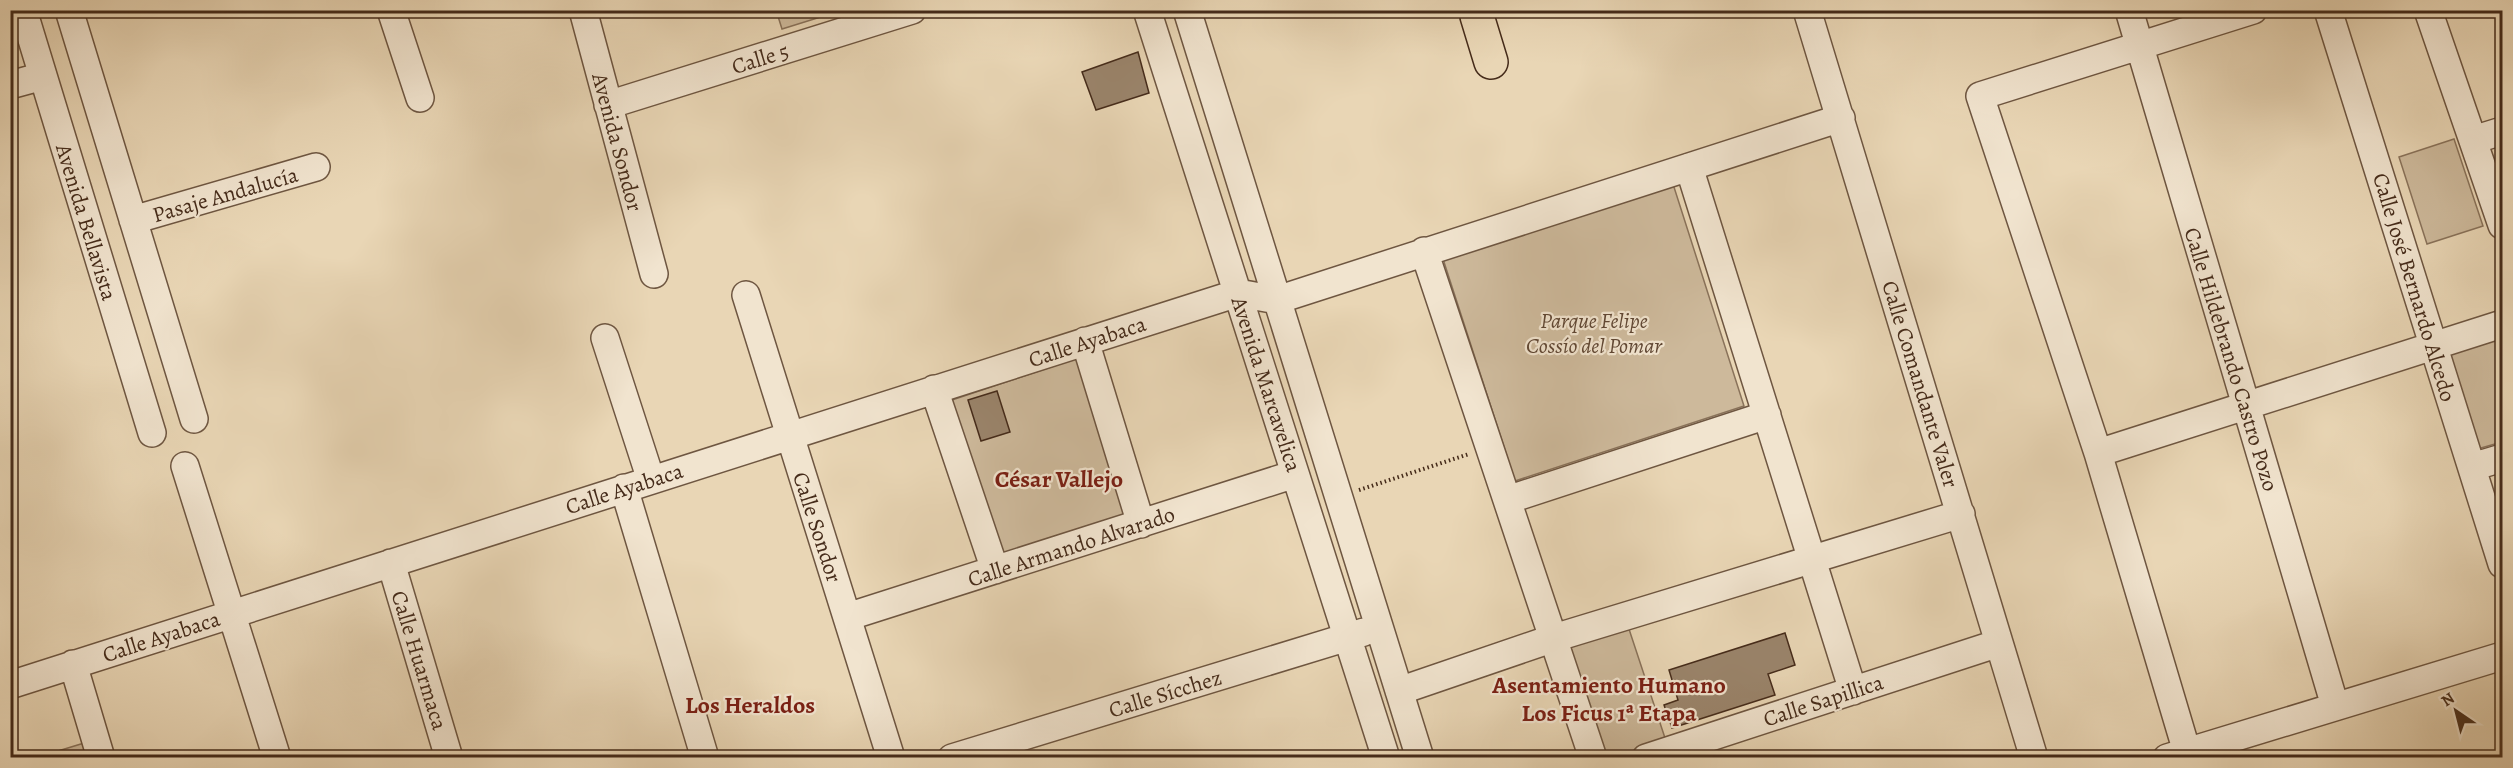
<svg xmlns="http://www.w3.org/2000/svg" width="2513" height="768" viewBox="0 0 2513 768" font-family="Alegreya,serif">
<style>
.green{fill:#cdb99b;stroke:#89725a;stroke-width:1.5}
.building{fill:#9a846b;stroke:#452b1a;stroke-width:1.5}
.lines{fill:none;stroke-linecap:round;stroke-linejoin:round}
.minor-casing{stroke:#6e5641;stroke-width:30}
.major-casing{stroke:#452b1a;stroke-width:36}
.path{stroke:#452b1a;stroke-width:4;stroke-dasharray:1.5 3;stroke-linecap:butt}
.minor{stroke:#f1e4cf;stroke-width:27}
.major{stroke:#e9d6b5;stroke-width:33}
.labels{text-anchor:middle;stroke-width:4.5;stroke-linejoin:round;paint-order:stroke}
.street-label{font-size:22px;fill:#452b1a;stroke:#f1e4cf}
.park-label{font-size:22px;font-style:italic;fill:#604734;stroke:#f1e4cf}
.neighbourhood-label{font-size:24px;font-weight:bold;fill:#7a1f14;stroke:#f1e4cf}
</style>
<rect width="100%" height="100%" fill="#e9d6b5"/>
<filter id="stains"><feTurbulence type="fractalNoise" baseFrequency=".00333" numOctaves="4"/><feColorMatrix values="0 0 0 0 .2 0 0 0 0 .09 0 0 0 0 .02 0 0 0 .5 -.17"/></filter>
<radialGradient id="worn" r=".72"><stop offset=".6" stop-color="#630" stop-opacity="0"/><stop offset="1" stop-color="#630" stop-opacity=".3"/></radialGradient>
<path class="green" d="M776 10H840V11L782 29Z
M2454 139 2483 226 2427 244 2399 157Z
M1673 184 1744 406 1515 481 1443 259Z
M2502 337V442L2474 450 2447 354Z
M1081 357 1134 518 1005 561 952 400Z
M1625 617 1666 741 1615 757H1592L1557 640Z
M94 740 99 758H35Z"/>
<path class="building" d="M1138 52 1149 93 1096 110 1082 72Z
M997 391 1010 432 981 441 968 400Z
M1785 633 1795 665 1768 674 1775 695 1672 728 1664 705 1678 700 1669 670Z"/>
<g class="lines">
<defs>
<path id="minor" d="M23 10 152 433
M69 10 194 419
M391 10 420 98
M583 10 654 274
M1147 10 1386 758
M1187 10 1420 758
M1807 10 2034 758
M2129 10 2335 706
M2328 10 2502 564
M2428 10 2502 225
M10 85 43 76
M608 105 912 10
M2473 140 2502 131
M1689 167 1853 691
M133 220 316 167
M1424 251 1593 758
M746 295 891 758
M605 338 651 480
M1085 341 1141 524
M934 389 995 570
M2098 453 2502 324
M185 466 277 758
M2472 467 2502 458
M624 488 705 758
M1507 500 1767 415
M391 563 449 758
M847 617 1295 474
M73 664 101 758
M10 685 1238 293 1277 300 1841 118
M1399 691 1554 638 1961 514
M2187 752 2098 453 1980 96 2253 10
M952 758 1364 632
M1646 758 1999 643
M2167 758 2502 656"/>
<path id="major" d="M1477 16 1491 62"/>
</defs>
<use href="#minor" class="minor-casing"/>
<use href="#major" class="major-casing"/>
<path class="path" d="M1359 490 1469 454"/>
<use href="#minor" class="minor"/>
<use href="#major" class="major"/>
</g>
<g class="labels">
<g class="street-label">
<text transform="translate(760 58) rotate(-17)" y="8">Calle 5</text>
<text transform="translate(618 142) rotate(75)" y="8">Avenida Sondor</text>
<text transform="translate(225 194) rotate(-16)" y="8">Pasaje Andalucía</text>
<text transform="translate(87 222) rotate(73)" y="8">Avenida Bellavista</text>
<text transform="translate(2415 287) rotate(73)" y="8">Calle José Bernardo Alcedo</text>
<text transform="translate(1087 341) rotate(-18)" y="8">Calle Ayabaca</text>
<text transform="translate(2232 359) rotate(73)" y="8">Calle Hildebrando Castro Pozo</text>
<text transform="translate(1267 384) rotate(72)" y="8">Avenida Marcavelica</text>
<text transform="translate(1921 384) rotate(73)" y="8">Calle Comandante Valer</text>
<text transform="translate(624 488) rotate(-18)" y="8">Calle Ayabaca</text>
<text transform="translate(818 527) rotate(72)" y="8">Calle Sondor</text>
<text transform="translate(1071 546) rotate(-18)" y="8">Calle Armando Alvarado</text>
<text transform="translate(161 636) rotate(-18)" y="8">Calle Ayabaca</text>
<text transform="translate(420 660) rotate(73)" y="8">Calle Huarmaca</text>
<text transform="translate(1165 693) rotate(-17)" y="8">Calle Sícchez</text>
<text transform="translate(1823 700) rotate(-18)" y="8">Calle Sapillica</text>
</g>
<g class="park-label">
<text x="1594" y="328">Parque Felipe<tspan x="1594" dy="25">Cossío del Pomar</tspan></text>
</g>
<g class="neighbourhood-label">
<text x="1059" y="487">César Vallejo</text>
<text x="1609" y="693">Asentamiento Humano<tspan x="1609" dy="28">Los Ficus 1ª Etapa</tspan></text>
<text x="750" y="713">Los Heraldos</text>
</g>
</g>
<rect width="2513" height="768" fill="none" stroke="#e9d6b5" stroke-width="36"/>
<rect x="12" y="12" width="2489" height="744" fill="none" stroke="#452b1a" stroke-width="3"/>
<rect x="18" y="18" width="2477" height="732" fill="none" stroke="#452b1a" stroke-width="1.5"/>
<g transform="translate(2456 711) rotate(325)" stroke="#f1e4cf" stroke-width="4.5" paint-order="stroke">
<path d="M0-4.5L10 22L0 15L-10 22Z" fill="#452b1a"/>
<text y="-9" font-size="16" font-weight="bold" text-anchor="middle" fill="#452b1a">N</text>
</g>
<rect width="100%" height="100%" filter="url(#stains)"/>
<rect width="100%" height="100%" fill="url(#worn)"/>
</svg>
